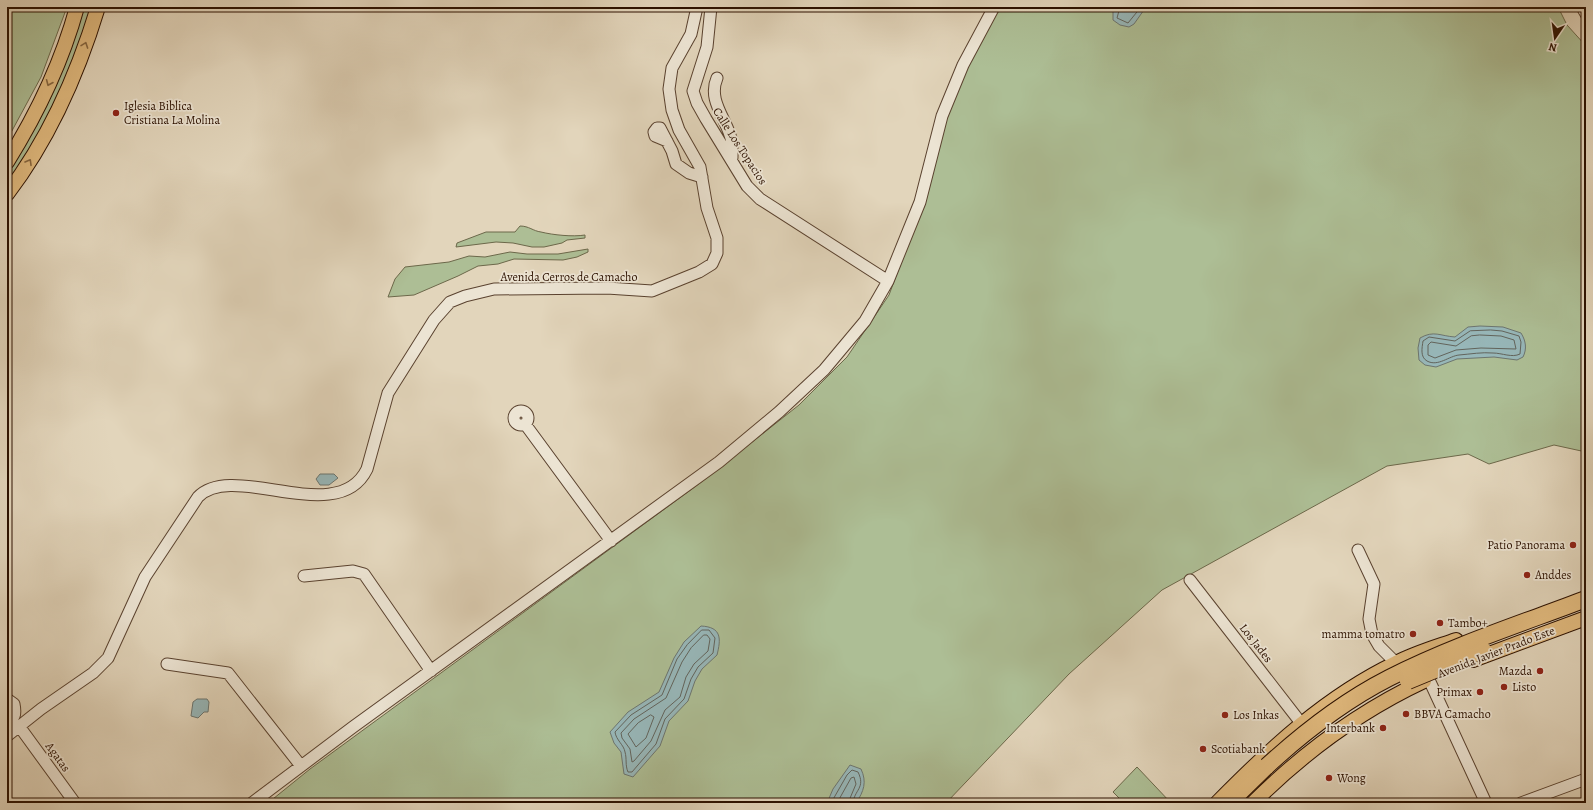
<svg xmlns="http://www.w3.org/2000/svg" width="1593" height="810" viewBox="0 0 1593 810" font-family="Alegreya,serif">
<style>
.green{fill:#adbe95;stroke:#6c684a}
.water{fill:#97b7b9;stroke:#6c756f}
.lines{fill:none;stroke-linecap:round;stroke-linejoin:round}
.shore{stroke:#62645c;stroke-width:1}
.minor-casing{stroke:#5a422f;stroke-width:13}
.major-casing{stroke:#2c1100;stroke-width:16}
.highway-casing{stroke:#2c1100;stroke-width:18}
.minor{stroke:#ece4d3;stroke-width:11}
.major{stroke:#e1ba7e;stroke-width:14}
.highway{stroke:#e1ba7e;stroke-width:16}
.highway-bridge-casing{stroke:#2c1100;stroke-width:18;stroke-linecap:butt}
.highway-bridge{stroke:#e1ba7e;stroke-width:16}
.oneway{stroke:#86663f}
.poi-dot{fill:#8f2418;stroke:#ece4d3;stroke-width:1.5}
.labels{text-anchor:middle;stroke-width:3.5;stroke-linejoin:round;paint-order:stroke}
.poi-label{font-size:12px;fill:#2c1100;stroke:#ece4d3;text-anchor:start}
.street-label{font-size:12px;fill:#2c1100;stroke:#ece4d3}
</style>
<rect width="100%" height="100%" fill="#e2d5bb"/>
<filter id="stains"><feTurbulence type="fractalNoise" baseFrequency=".005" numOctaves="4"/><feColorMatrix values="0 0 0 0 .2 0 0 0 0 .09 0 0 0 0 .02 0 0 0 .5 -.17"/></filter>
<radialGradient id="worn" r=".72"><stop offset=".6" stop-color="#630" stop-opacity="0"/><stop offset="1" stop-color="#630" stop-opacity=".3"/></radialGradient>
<path class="green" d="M7 7H67L41 77 7 140Z
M83 7H93L83 38 45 125 7 186V170L15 157Z
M999 7H1558L1567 25 1586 46V452L1554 445 1489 464 1468 454 1387 466 1162 590 1069 674 946 803H268L310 769 700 483 799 405 847 357 889 295 922 206 939 136 966 65Z
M520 226C529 226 533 231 541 232 553 235 573 237 585 235V238L567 240 562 243 544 247H532L513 243 496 242 456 247 457 243 486 232H515Z
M588 249V252L577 257 563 260 514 259 498 264 478 266 458 276 414 295 388 297 395 279 405 267 449 262 469 256 485 257 510 252 527 254H558Z
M1137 767 1171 803H1124L1113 792Z"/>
<path class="water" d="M1117 7H1146L1134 24 1129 27 1120 25 1113 20V12Z
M1480 326 1503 327 1521 333C1526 341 1527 349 1523 357L1517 360 1494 357 1457 359 1436 367 1425 365 1419 360 1418 348 1420 338C1434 330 1440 336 1455 337L1468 327Z
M320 474H334L338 478 329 485H320L316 479Z
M701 626C722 627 721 639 717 655L702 669 695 681 688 701 669 721 660 746 633 777 624 774 621 752 614 743 610 732 628 712 659 692 674 658 684 642Z
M197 699H207L209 702 208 712H204L198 718 191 716 193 702Z
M850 765 861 769C867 782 864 791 856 803H827L833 789Z"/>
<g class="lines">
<path class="shore" d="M1120 7 1117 18 1128 23 1141 7
M1491 330 1502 331 1519 336 1521 342 1520 354C1512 358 1502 353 1493 353 1482 352 1471 354 1459 355 1449 356 1438 367 1427 361 1420 357 1422 348 1423 341L1429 337 1455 341 1470 331Z
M1480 335 1501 336 1514 340 1516 349 1481 348 1456 350 1435 358 1428 355V345L1431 342 1456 346 1471 336Z
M702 630H709L715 638 713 653 698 667 691 679 684 699 665 719 656 744 632 772H628C625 765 627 759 625 752 624 745 616 740 615 732L631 715 662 695 677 659 687 645Z
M704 635H707L710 639 708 651 694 664 686 677 680 697 665 710 651 741 634 761 632 762 630 749 622 738 621 733 634 719 666 698 682 662 691 648Z
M651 715 654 717 646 738 636 747 628 734 638 723Z
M831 803 847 775 852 770 858 772C866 788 854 790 853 803
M837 803 851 778 854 777 856 784 848 803"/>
<defs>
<path id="minor" d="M711 7 707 47 693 91 697 103 706 119 747 186 760 199 888 281
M1582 7 1586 14
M717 78C708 99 724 116 730 135 733 142 732 151 732 158
M667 141 655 136 654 132 657 128H660L672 151 676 164 689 173 702 177
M514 418a7 7 0 1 1 14 0a7 7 0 1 1-14 0Z
M525 424 611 541
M1358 550 1374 584 1369 619 1372 634 1379 646 1396 663
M304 576 353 571 364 574 431 671
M1190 580 1301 723
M167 664 228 673 301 766
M1425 671 1486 803
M7 699 14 704C16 714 15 718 7 724
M19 726 75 803
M7 736 41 709 93 673 108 658 145 577 198 497C233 460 338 529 367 469L388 393 434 320 450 302 465 296 494 289 607 288 652 291 699 272 712 264 717 253V238L707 208 700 167 679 130 672 110 669 89 672 68 691 34 697 7
M252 803 353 727 719 462 779 412 824 370 865 321 888 281 920 202 942 116 963 65 994 7
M1521 803 1586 779"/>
<path id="major" d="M7 162C37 114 62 62 77 7
M7 194C49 139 78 73 98 7
M1473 660 1586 618
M1217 803C1271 748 1327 696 1396 663 1415 653 1436 647 1456 640
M1253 803C1303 753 1360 711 1424 681"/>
<path id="highway" d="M1229 803 1267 766"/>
</defs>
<use href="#minor" class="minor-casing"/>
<use href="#major" class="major-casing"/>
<use href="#highway" class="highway-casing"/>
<use href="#minor" class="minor"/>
<use href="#major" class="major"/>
<use href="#highway" class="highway"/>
<defs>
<path id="highway-bridge" d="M1408 681 1483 650
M1267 766C1304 732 1344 701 1389 678 1452 646 1520 624 1586 599"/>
</defs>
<use href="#highway-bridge" class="highway-bridge-casing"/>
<use href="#highway-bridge" class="highway-bridge"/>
</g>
<defs><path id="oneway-chevron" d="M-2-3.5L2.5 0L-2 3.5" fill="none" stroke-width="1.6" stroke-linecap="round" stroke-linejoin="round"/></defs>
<g class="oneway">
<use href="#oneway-chevron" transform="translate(85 45) rotate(-70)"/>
<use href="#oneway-chevron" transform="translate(49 83) rotate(113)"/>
<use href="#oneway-chevron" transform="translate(29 162) rotate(-60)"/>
</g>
<g class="poi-dot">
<circle cx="116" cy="113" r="4"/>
<circle cx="1573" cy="545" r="4"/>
<circle cx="1527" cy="575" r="4"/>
<circle cx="1440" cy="623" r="4"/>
<circle cx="1413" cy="634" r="4"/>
<circle cx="1540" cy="671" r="4"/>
<circle cx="1504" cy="687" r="4"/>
<circle cx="1480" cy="692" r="4"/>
<circle cx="1406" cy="714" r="4"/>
<circle cx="1225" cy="715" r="4"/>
<circle cx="1383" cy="728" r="4"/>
<circle cx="1203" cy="749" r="4"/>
<circle cx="1329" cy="778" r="4"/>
</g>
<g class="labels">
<g class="poi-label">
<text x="124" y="110">Iglesia Biblica<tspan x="124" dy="14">Cristiana La Molina</tspan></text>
<text x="1565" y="549" text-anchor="end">Patio Panorama</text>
<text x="1535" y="579">Anddes</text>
<text x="1448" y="627">Tambo+</text>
<text x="1405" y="638" text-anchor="end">mamma tomatro</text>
<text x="1532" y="675" text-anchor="end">Mazda</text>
<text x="1512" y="691">Listo</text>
<text x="1472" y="696" text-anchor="end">Primax</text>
<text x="1414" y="718">BBVA Camacho</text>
<text x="1233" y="719">Los Inkas</text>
<text x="1375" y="732" text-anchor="end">Interbank</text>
<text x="1211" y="753">Scotiabank</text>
<text x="1337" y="782">Wong</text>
</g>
<g class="street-label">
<text transform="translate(740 146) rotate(57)" y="4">Calle Los Topacios</text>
<text x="569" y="281">Avenida Cerros de Camacho</text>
<text transform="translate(1256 643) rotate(52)" y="4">Los Jades</text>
<text transform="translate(1496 652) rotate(-21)" y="4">Avenida Javier Prado Este</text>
<text transform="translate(58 757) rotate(54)" y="4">Agatas</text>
</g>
</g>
<rect width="1593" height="810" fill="none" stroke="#e2d5bb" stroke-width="24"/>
<rect x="8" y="8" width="1577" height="794" fill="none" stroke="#2c1100" stroke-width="2"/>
<rect x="12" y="12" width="1569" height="786" fill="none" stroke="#2c1100"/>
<g transform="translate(1555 38) rotate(193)" stroke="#ece4d3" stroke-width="3" paint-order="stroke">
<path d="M0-3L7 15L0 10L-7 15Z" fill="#2c1100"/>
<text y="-6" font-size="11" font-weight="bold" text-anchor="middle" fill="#2c1100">N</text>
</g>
<rect width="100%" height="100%" filter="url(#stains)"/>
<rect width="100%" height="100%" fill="url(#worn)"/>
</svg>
